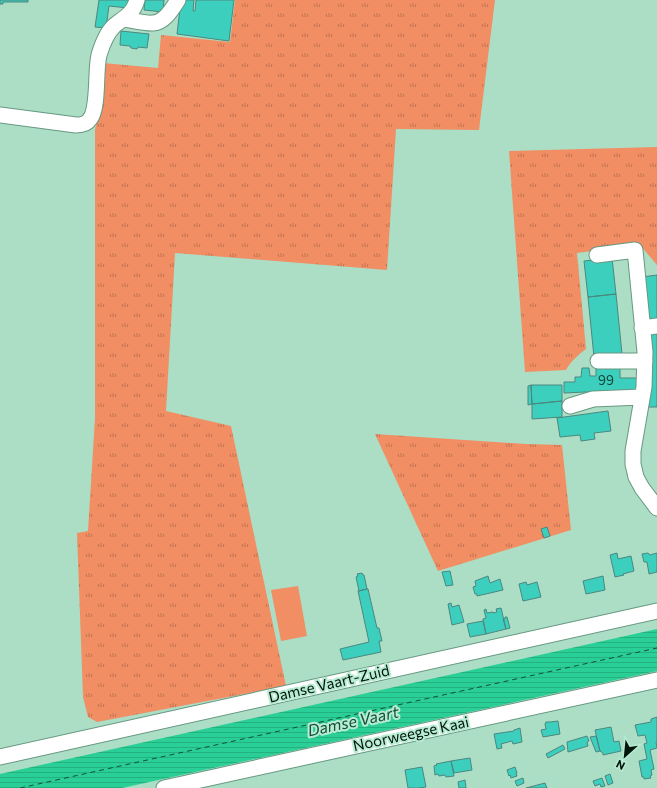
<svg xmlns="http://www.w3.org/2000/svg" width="657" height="788" viewBox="0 0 657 788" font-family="Commissioner,sans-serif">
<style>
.grass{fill:url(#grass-tufts)}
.pitch{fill:#f18e64}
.water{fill:url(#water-rules)}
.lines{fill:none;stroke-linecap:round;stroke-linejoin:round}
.ferry{stroke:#125039;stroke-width:1;stroke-dasharray:5 4;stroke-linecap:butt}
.building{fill:#3ccfbe;stroke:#4c877f}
.minor-casing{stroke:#679881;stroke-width:17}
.minor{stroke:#fff;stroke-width:15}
.labels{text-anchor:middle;stroke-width:4;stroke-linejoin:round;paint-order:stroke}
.number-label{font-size:13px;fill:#104438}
.street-label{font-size:15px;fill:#02150c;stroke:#b7ebd2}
.water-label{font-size:16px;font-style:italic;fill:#125039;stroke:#b7ebd2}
</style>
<defs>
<pattern id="grass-tufts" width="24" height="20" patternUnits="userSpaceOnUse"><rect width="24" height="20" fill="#f18e64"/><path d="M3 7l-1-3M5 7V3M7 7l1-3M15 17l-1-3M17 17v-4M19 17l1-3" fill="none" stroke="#c17351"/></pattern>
<pattern id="water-rules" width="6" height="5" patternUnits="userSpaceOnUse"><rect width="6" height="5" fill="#29cf96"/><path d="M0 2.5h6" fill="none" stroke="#23b180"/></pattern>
</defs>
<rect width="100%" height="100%" fill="#abdec5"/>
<path class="grass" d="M235 0H495L479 130 396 129 387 270 175 253 166 411 231 426 286 686 97 722 88 717 83 697 77 533 88 531 95 418V130L97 117 103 63 158 68 161 35 230 42Z
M657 147V265L640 245 577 253 586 349C578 355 571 361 566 370L525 372 509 151Z
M375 434 526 444 562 445 571 530 438 571Z"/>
<path class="pitch" d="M298 586 307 636 281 641 271 590Z"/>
<path class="water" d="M657 629V671L122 788H0V774Z"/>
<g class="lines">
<path class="ferry" d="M20 788 657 648"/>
</g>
<path class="building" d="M0 0H28V2H3V4H0Z
M99 0H129L128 8 109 6 106 28 95 27Z
M145 0H164L163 12 144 10Z
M181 0H194L193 11H195L196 0H234L229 41 177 34Z
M121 31 149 34 147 48 138 47 137 49 131 48 130 46 120 45Z
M612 258 616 294 588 297 584 261Z
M657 275V319L646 320 642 277Z
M616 294 622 354 594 357 588 297Z
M651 332H657V407H648Z
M620 367V378H637L638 393 585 392 564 393V382H575V377H581L582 368H589L590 376H596V368Z
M531 385 532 404 528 405V386Z
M531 385H562V401L532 404Z
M562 401V417L532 419V404Z
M608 411 611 431 594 433 595 439 581 441 580 435 560 437 557 418Z
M547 527 550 536 544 538 541 529Z
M617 553 618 559 631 556 634 571 623 574 624 575 615 577 610 555Z
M648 553 650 555 657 553V572L649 574 647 562H644L642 554Z
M450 571 453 585 446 586 442 572Z
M362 573 363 575H364L367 589 359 591 356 577 358 576 357 574Z
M488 576 490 583 500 579 503 590 477 596V594H475L473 587 476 586 475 581Z
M603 576 605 590 586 594 583 581Z
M526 582 527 585 537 582 541 597 523 601 519 584Z
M367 589H368L377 628H379L382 641H379L381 652 343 660 340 649 369 642 358 591Z
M451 603 452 607 459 605 464 622 452 625 448 604Z
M501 608 506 629 486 634 483 619 486 618 484 610 486 609 487 613 493 612V613L497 612 496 609Z
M505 617H507L510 628 506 629 503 619H505Z
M483 621 486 634 470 637 467 624Z
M657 717V742H656L657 748 650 750 654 769 651 770 652 775 650 776 651 778 644 779V777H642L639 761 647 759 644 744 647 743 645 735 638 736 635 725 651 722V719Z
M558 721 560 734 543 737 541 730 546 729 545 724 546 722H550Z
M611 727 614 742 619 741 621 751 603 755V753L600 751 595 730Z
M520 728 522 742 513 744 512 741 501 744 502 748 497 749 494 734 514 731V730Z
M587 736 589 741 587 742 588 746 568 752 567 742Z
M596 736 600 751 596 752 590 737Z
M563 745 565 749 548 758 546 754Z
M470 758 472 770 454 773 451 761Z
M451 761 454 776 446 777 445 775 439 776 438 774 435 775 434 766 437 765 436 764Z
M422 767 426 787 419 788H408L405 770Z
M515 767 517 773H516L517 776 511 778 510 775 509 776 507 770Z
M610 774 613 783 608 785 605 776Z
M523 778 524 783 517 786 515 781Z
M602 778 605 786 601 787 600 784 595 786 593 781Z
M465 780 466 788H459L458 782Z
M545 783 547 788H526Z"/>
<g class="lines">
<defs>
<path id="minor" d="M124 19C131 20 147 24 153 23 165 22 172 9 178 0
M0 115 76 125C82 125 87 124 90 119 99 108 95 71 99 55 102 45 107 32 115 25 125 17 133 14 137 0
M597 255 635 250 645 352 644 387 633 451V464L636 477 642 488 657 508
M642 328 657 326
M598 361H645
M570 406 593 399 642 397
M0 757 657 611
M164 788 657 680"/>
</defs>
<use href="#minor" class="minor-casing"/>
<use href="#minor" class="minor"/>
</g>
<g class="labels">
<g class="number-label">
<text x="606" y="385">99</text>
</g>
<g class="street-label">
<text transform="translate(329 684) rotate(-13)" y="5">Damse Vaart-Zuid</text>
<text transform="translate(411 734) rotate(-12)" y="5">Noorweegse Kaai</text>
</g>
<g class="water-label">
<text transform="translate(353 721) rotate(-12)" y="6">Damse Vaart</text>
</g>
</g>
<g transform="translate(625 756) rotate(207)" stroke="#b7ebd2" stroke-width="3" paint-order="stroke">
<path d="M0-3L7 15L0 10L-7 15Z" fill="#02150c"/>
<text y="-6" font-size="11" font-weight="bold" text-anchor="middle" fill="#02150c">N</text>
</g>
</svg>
